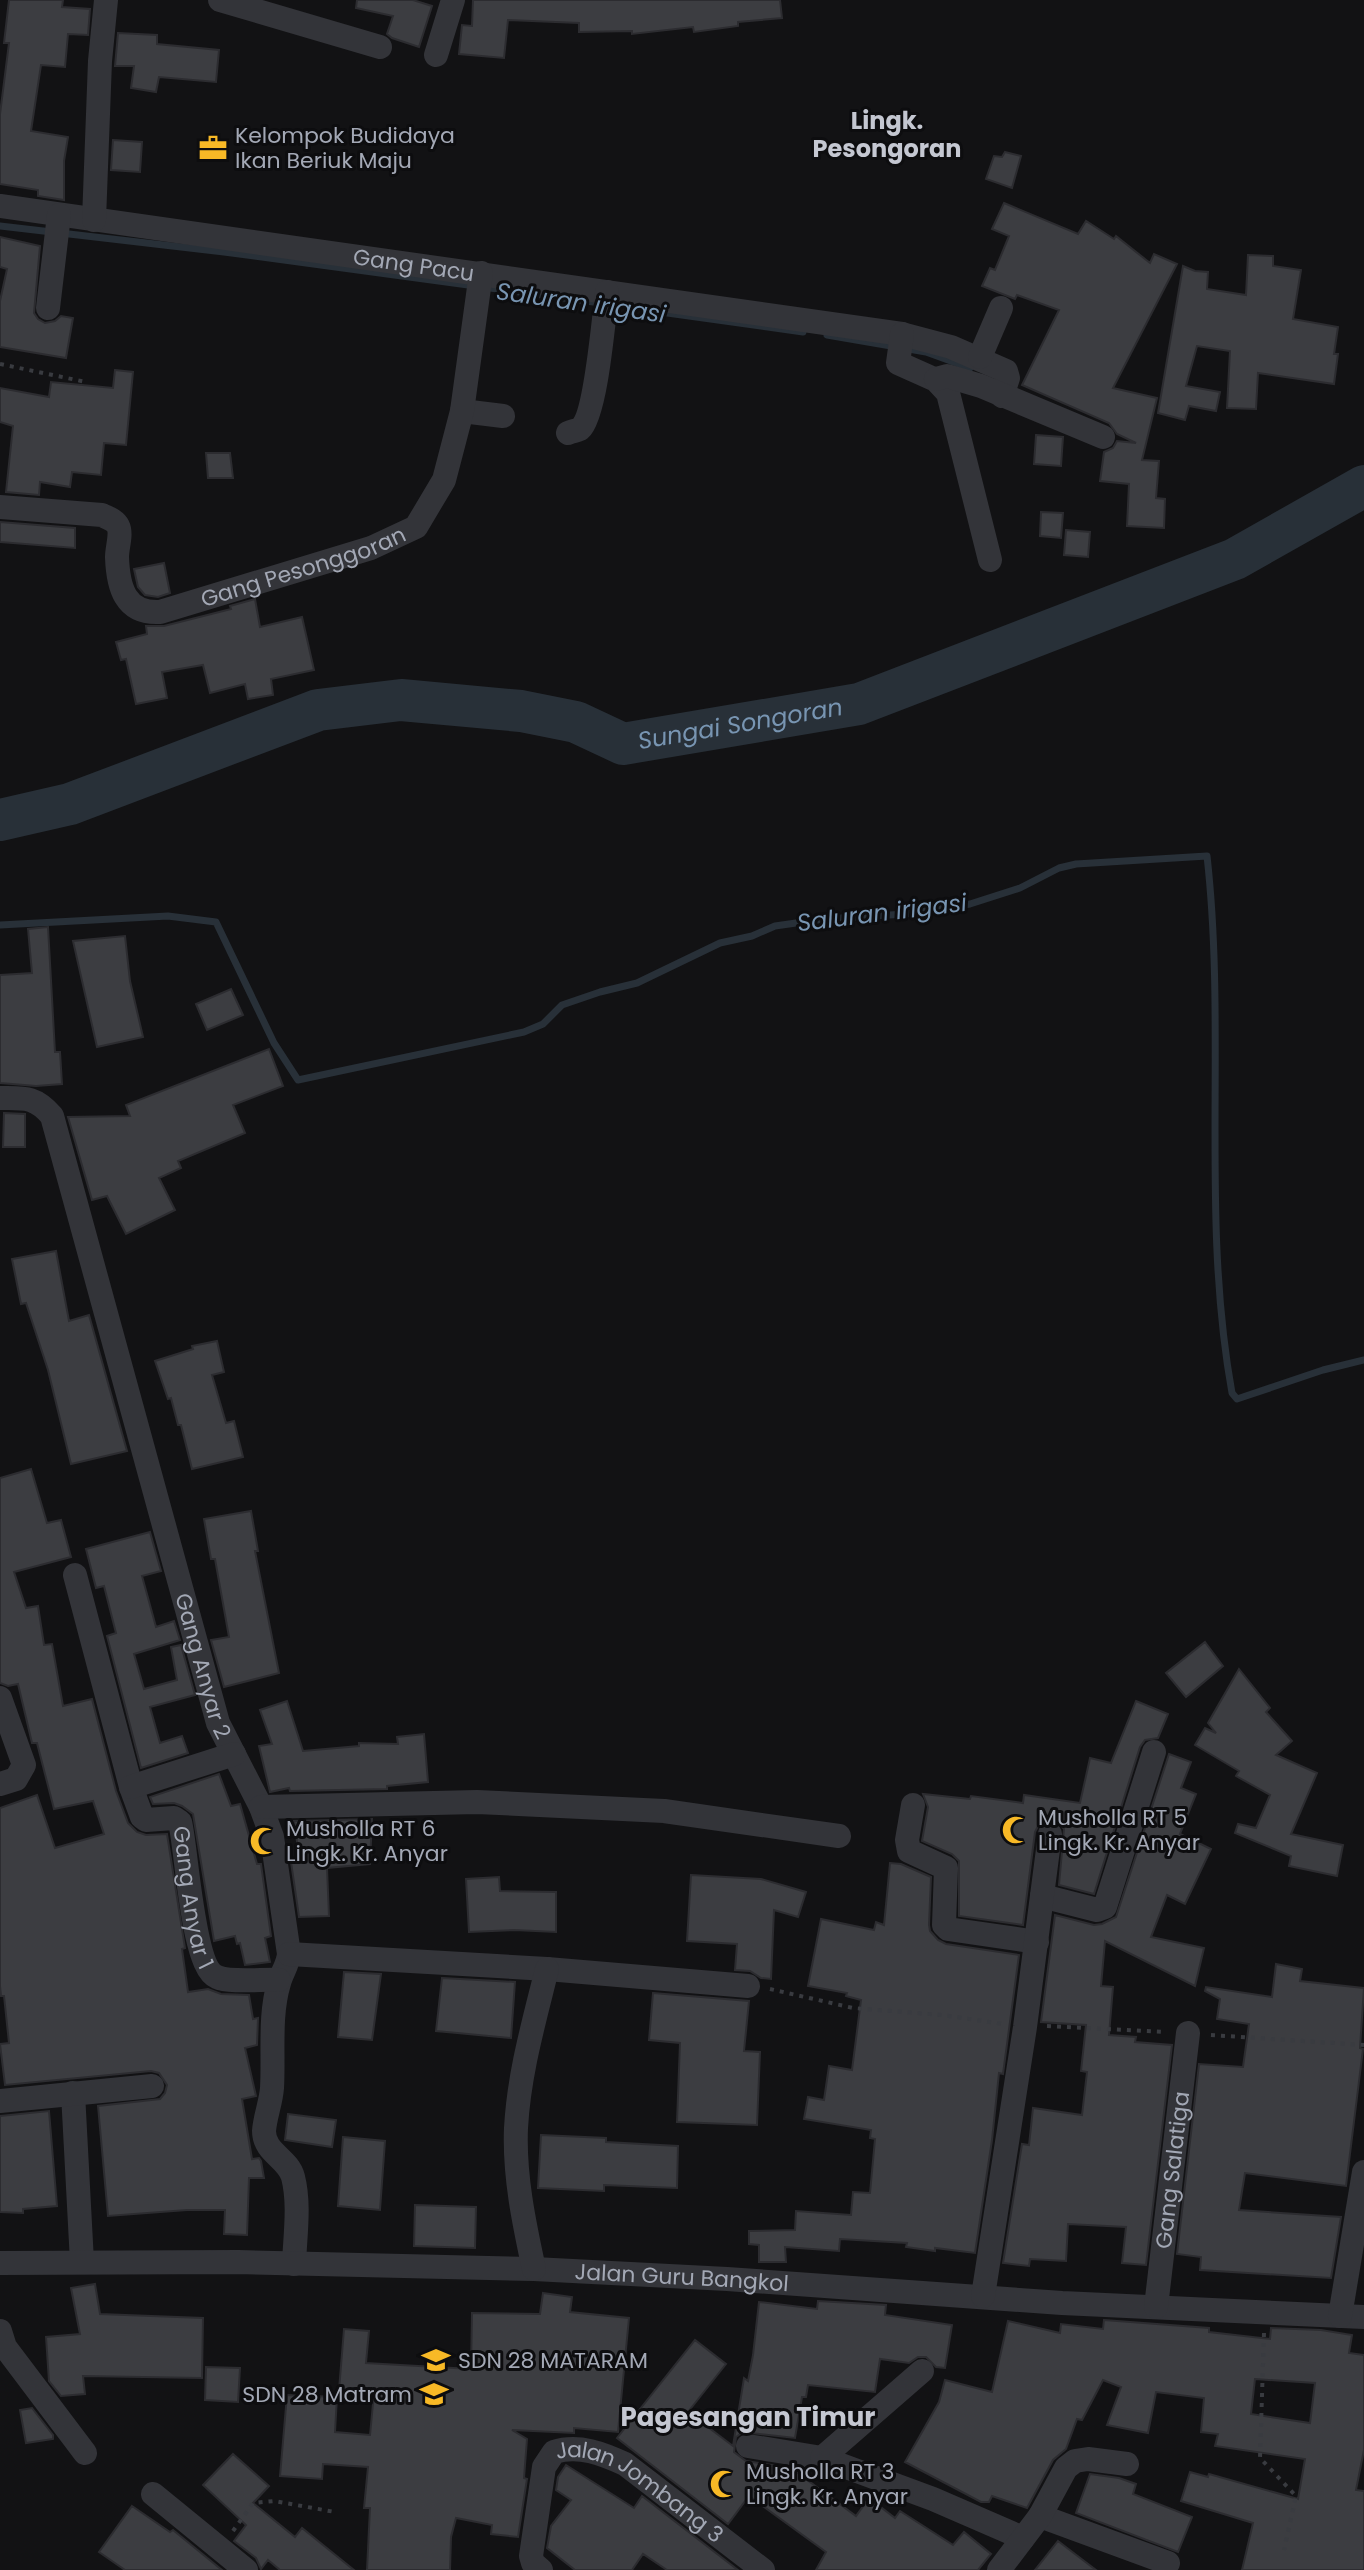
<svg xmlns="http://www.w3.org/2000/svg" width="1364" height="2570" viewBox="0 0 1364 2570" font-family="Poppins,sans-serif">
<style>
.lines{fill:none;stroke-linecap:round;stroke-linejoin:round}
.stream{stroke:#283038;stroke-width:7}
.river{stroke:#283038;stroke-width:42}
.building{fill:#3c3d41;stroke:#2c2c30;stroke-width:2;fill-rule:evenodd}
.path{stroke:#393b40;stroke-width:4;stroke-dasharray:4 6;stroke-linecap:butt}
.minor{stroke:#333439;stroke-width:24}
.labels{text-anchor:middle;stroke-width:6;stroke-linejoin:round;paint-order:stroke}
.poi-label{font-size:22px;fill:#a3a8b5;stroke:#0d0d0f;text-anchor:start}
.street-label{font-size:22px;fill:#a3a8b5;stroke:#0d0d0f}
.neighbourhood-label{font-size:24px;font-weight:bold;fill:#c4c7d1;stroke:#0d0d0f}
.water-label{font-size:24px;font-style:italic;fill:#7895b2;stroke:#0d0d0f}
.quarter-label{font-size:26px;font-weight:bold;fill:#c4c7d1;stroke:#0d0d0f}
</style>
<rect width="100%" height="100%" fill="#121214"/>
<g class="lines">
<path class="stream" d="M0 226 224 252 601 303
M653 311 803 332
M827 335 926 352 970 368
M0 925 168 916 216 922 274 1043 298 1080 524 1032 543 1024 562 1005 600 992 637 983 720 943 752 936 775 926 824 919 906 914 970 904 1020 888 1059 868 1076 864 1207 856C1227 1034 1200 1216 1232 1393L1237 1399 1323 1370 1364 1360"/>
<path class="river" id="s1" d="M0 820 70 804 318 710 401 700 521 711 576 722 623 744 859 704 1235 559 1364 486"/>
</g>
<path class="building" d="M9 0H63L62 7 90 9 88 35 68 34 65 67 41 65 31 131 68 137 64 161V200L38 196V190L0 184V114L9 43H4Z
M357 0H413L432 6 419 47 392 38 387 34 393 16 356 8Z
M473 0H780L782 18 738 22V26L694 32 693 27 632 34V31L579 32V23L508 20 504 58 459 54 462 25 472 26Z
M118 33 157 35V44L219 50 216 82 159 77 156 92 131 88 134 66H115Z
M113 140 142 142 140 172 111 170Z
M1005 152 1021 156 1012 188 986 179 994 156 1002 157Z
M1004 203 1078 234 1086 221 1114 239 1116 236 1150 263 1154 254 1177 264 1113 388 1157 398 1142 460 1159 461 1156 498 1165 499 1164 528 1127 526 1129 484 1100 481 1104 452 1113 448 1117 441 1136 443 1117 434 1109 423 1022 385 1059 310 1017 295 1015 299 982 286 990 268 995 270 1009 236 992 229Z
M0 237 40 246 34 313 38 319 45 323 55 321 61 316 73 318 66 358 0 347V301L7 269 0 267Z
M1248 255 1273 256V266L1301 270 1293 319 1338 327 1334 354H1338L1334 384 1258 373 1256 409 1227 408 1230 351 1197 346 1186 386 1220 392 1216 411 1189 406 1185 420 1158 413 1183 266 1195 271 1208 272 1207 289 1246 295Z
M115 370 133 372 126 445 104 443 101 475 72 472 70 487 40 482 39 495 6 492 13 426 0 422V388L49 397 51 382 113 388Z
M1036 435 1063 437 1061 466 1034 464Z
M206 453H230L233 478H208Z
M1041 512 1063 513 1061 538 1040 536Z
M0 522 75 528V548L0 542Z
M1066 530 1090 532 1088 557 1064 555Z
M164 563 170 593 158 597 145 595 138 587 134 569Z
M255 599 260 627 302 617 314 670 271 679 273 695 248 699 245 684 210 693 203 665 162 672 167 698 136 704 126 659 121 660 116 642 147 634 146 626H164L231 609 230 606Z
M48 927 55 1052H60L62 1084 36 1086 0 1083V975L32 973 28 929Z
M125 936 130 981 143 1037 97 1047 73 941Z
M231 989 243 1015 207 1030 196 1004Z
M269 1049 283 1086 233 1105 245 1133 178 1161 181 1168 159 1178 175 1210 126 1234 107 1196 92 1200 68 1117 130 1116 126 1105Z
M4 1113 25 1114V1147H3Z
M56 1251 69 1321 89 1315 127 1451 71 1464 48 1370 26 1303 21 1304 12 1259Z
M217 1341 224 1372 212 1375 226 1423 234 1421 243 1457 192 1469 181 1425H178L171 1398 168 1399 155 1361 193 1349 192 1346Z
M31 1469 47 1523 61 1520 71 1557 14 1572 26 1608 38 1606 44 1645 52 1644 63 1706 92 1699 116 1791 128 1823 137 1832 146 1835 167 1834 185 1948 182 1949 188 1992 208 1989 221 1994 249 1995 253 2019 258 2018 257 2045 245 2048 256 2096 242 2099 252 2159 259 2158 261 2161 264 2178H249L247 2235 224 2234 225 2210H187L108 2216 98 2106 160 2099 165 2093 167 2085 159 2073 151 2071 5 2085 0 2044 9 2043 4 1996H1L0 1986V1808L37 1795 55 1848 104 1834 93 1801 54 1809 37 1743H32L18 1684 8 1686 0 1683V1478Z
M251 1511 258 1551H255L279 1673 224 1687 211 1640 229 1637 215 1559H211L204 1519Z
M150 1532 161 1571 142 1576 156 1627 174 1621 180 1640 134 1654 144 1689 177 1680 171 1647 181 1645 195 1695 150 1707 160 1743 182 1736 188 1753 141 1768 107 1636 116 1633 104 1586 96 1588 86 1549Z
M1205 1642 1223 1666 1186 1697 1166 1673Z
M1239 1669 1270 1708 1266 1712 1292 1741 1276 1755 1317 1773 1291 1834 1343 1845 1337 1876 1289 1866 1291 1856 1235 1833 1238 1824 1256 1828 1270 1795 1236 1776 1239 1771 1195 1745 1205 1728 1216 1733 1208 1723Z
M287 1701 303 1751 359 1746V1743L398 1744 397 1737 424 1734 428 1782 387 1786V1789L290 1791 289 1788 270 1792 259 1746 272 1744 260 1710Z
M1136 1701 1168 1714 1158 1738 1145 1740 1140 1747 1094 1894 1059 1885 1064 1829 1058 1822 1045 1820 1039 1824 1035 1832 1023 1925 959 1916V1861L952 1854 922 1841 928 1807 923 1794 970 1799 971 1796 1023 1803 1024 1795 1080 1803 1090 1758 1111 1763Z
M1169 1754 1191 1762 1181 1788 1196 1794 1180 1834 1211 1849 1185 1904 1167 1895 1151 1937 1204 1948 1195 1986 1105 1941 1101 1986 1113 1987 1109 2035 1136 2037 1135 2042 1172 2045 1146 2265 1122 2263 1126 2227 1068 2224 1066 2261 1030 2259 1029 2266 1003 2263 1022 2144 1029 2145 1033 2108 1082 2115 1087 2072 1081 2071 1086 2025 1041 2022 1055 1915 1094 1925 1102 1924 1116 1917Z
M219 1774 231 1806 240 1804 257 1864H261L271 1936 265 1938 270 1962 245 1965 240 1943 237 1944 235 1936 214 1941 193 1814 182 1806 174 1803 153 1804 150 1797Z
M372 1819 370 1864 327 1868 329 1916 299 1917 291 1862H300L294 1821Z
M890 1863 901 1864 931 1877 929 1925 930 1931 938 1940 946 1944 1019 1955 1003 2074 999 2073 992 2140 975 2253 935 2248V2251L906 2247 907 2243 840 2239 839 2251 785 2247 786 2262H759V2245L749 2244V2231L795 2230 796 2211 851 2215 853 2192 870 2193 875 2139 870 2138 871 2130 804 2119 808 2097 824 2100 829 2066 852 2070 861 2000 846 1996 847 1993 808 1986 821 1919 874 1930 876 1922 884 1925Z
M691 1875 761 1879 806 1892 798 1917 774 1910 771 1979 761 1978 750 1971 735 1970 737 1944 687 1941Z
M499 1877 500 1891 556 1892V1932L514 1930 469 1932 466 1879Z
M1276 1964 1302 1969 1300 1981 1364 1988 1360 2048 1363 2049 1346 2186 1245 2173 1239 2210 1341 2217 1331 2278 1200 2270 1201 2257 1177 2254 1199 2064 1243 2067 1249 2024 1217 2019 1220 1999 1205 1991 1206 1987 1272 1997Z
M344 1972 381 1974 372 2040 338 2037Z
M442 1978 515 1982 511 2038 436 2031Z
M653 1993 749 2001 744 2051 760 2052 757 2125 677 2122 680 2043 649 2040Z
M49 2111 57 2206 23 2209V2213L0 2212V2116Z
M288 2114 336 2120 332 2147 285 2140Z
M541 2135 606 2138V2142L678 2146 677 2188 604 2185V2191L538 2188Z
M343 2137 385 2141 380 2210 338 2206Z
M415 2205 476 2207 475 2248 414 2246Z
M95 2284 100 2314 203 2318 202 2378 83 2376 85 2394 61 2396 49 2381 46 2337 80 2334 71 2288Z
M543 2293 572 2297 570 2312 629 2318 618 2432 574 2428V2433L512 2430 527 2439 524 2478 527 2479 518 2537 491 2534 492 2525 456 2518 451 2537 450 2570H367L370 2508H364L368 2467 323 2464 322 2479 280 2476 287 2395 337 2397 335 2432 370 2435 374 2393 339 2390 344 2329 369 2331 366 2363 471 2369 472 2313 540 2314Z
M818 2301 886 2305 885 2315 952 2325 945 2368 936 2367 926 2357H918L909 2363 880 2359 875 2392 808 2385 806 2397H802L795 2438 743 2432 736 2437 734 2452 746 2461 791 2468 856 2516 869 2498 895 2518 900 2511 953 2545 964 2532 991 2554 978 2570H816L826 2552 749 2496 728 2524 617 2438 695 2340 726 2364 688 2412 733 2446 744 2378 748 2381 753 2355 759 2302 817 2309Z
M1104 2320 1209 2328V2332L1270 2339 1271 2328 1321 2330 1352 2335 1349 2353 1364 2355V2450L1356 2490 1364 2491V2570H1242L1253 2523 1181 2501 1190 2472 1208 2477 1209 2474 1298 2499 1305 2459 1215 2446 1218 2434 1201 2432 1204 2398 1156 2392 1148 2433 1107 2425 1121 2387 1103 2380 1082 2420 1077 2419 1066 2449 1053 2460 1027 2508 992 2496 989 2502H981L905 2462 939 2402 945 2380 992 2392 1008 2321 1060 2333 1061 2324 1103 2329ZM1255 2379 1315 2383 1310 2423 1251 2414Z
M206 2367 240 2368 238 2402 205 2400Z
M32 2408 53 2435V2439L26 2443 20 2410Z
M233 2454 269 2486 253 2503 295 2537 302 2528 354 2570H280L268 2560 261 2569 256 2558 234 2541 246 2525 203 2485Z
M566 2465 634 2508 642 2496 738 2570H667L643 2554 632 2570H575L547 2548 551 2526 571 2500 556 2490 558 2477Z
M1090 2474 1119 2478 1136 2484 1133 2494 1192 2517 1178 2552 1076 2513Z
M132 2506 170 2532 173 2530 222 2570H125L99 2552Z
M1058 2541 1075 2554 1096 2570H1035Z"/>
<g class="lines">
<path class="path" d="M0 364 86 382
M770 1989 853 2008 942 2015 1003 2024
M1047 2026 1166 2032
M1211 2035 1364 2045
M1264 2333 1260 2458 1296 2496 1284 2550
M233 2531 253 2503 274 2501 335 2512"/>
<g class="minor">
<path d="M220 0 380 47"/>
<path d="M436 55 453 0"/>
<path id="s2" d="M0 206 902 334 951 347 1006 371 1008 378 1002 396"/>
<path d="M94 220 100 61 106 0"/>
<path d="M48 308 59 215"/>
<path d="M902 334 898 363 936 380 948 393 990 560"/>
<path d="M980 357 1001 308"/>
<path d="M936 379 947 376 981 386 1103 437"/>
<path d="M462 411 503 416"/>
<path d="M568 433C572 431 576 431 580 429 596 416 604 315 607 292"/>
<path id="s3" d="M0 507 102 515C108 518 115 520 118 526 122 534 117 547 117 557 118 587 125 614 160 612L371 548 416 527 444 480 462 411 481 273"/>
<path id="s4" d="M0 1098C24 1098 35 1096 52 1116L218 1723 261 1807 272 1837 289 1954C288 1965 282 1972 279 1983 269 2016 274 2054 272 2088 271 2102 265 2117 264 2131 264 2153 288 2158 293 2177 300 2204 295 2236 294 2264"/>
<path id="s5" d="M75 1575 131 1787 142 1817 146 1820 174 1818 180 1822C187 1850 192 1967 217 1977 230 1983 264 1979 279 1980"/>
<path d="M0 1698 24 1765 16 1779 0 1784"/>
<path d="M131 1787 234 1754"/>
<path d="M913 1805 907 1840 909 1851 946 1868 944 1925 948 1929 1037 1942"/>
<path d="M261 1807 477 1802 664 1811 839 1836"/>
<path d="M1042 1896 1097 1910 1105 1907 1154 1752"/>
<path d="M289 1954 547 1969 748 1986"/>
<path d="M73 2093 82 2262"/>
<path d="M0 2101 152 2086"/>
<path id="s6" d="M0 2263 238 2262 534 2269 727 2279 1062 2303 1364 2317"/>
<path d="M534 2269C524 2223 514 2175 516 2128 519 2073 534 2022 547 1969"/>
<path d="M983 2296 1025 2027 1050 1834"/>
<path id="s7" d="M1156 2307 1188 2033"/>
<path d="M1340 2316 1364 2172"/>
<path d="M0 2331 5 2347 85 2453"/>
<path d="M748 2446 822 2458 933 2499 1023 2538"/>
<path d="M822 2458 922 2371"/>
<path d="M153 2494 246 2570"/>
<path d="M1040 2516 1168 2563"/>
<path id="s8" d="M541 2570 533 2563 531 2556 544 2467 554 2452C579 2444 603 2454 625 2464L763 2570"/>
<path d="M999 2570 1040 2516 1066 2468 1075 2461 1088 2459 1127 2464"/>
</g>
</g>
<defs>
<symbol id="office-bare" viewBox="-9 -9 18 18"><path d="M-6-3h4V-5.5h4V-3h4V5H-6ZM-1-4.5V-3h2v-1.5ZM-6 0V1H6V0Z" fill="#f8b926" stroke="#0d0d0f" stroke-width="2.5" paint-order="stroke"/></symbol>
<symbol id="mosque-bare" viewBox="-9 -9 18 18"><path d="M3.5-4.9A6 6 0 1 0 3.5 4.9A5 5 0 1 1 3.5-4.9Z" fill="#f8b926" stroke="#0d0d0f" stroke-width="2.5" paint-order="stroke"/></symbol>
<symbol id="school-bare" viewBox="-9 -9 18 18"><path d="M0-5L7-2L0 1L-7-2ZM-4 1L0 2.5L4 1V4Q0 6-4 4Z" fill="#f8b926" stroke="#0d0d0f" stroke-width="2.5" paint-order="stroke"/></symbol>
</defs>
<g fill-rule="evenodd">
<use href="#office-bare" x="193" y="128" width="40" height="40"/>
<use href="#mosque-bare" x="996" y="1810" width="40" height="40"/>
<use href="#mosque-bare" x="244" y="1821" width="40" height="40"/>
<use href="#school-bare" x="416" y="2340" width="40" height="40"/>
<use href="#school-bare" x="414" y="2374" width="40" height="40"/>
<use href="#mosque-bare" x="704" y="2464" width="40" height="40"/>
</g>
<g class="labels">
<g class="poi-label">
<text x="235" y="143">Kelompok Budidaya<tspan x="235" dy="25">Ikan Beriuk Maju</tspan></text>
<text x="1038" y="1825">Musholla RT 5<tspan x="1038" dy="25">Lingk. Kr. Anyar</tspan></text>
<text x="286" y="1836">Musholla RT 6<tspan x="286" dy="25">Lingk. Kr. Anyar</tspan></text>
<text x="458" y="2368">SDN 28 MATARAM</text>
<text x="412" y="2402" text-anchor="end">SDN 28 Matram</text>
<text x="746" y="2479">Musholla RT 3<tspan x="746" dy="25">Lingk. Kr. Anyar</tspan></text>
</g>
<g class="street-label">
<text dy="8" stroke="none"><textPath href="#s2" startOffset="418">Gang Pacu</textPath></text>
<text dy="8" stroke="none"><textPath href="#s3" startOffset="384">Gang Pesonggoran</textPath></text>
<text dy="8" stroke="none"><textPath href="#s4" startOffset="628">Gang Anyar 2</textPath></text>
<text dy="8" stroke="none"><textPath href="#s5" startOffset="368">Gang Anyar 1</textPath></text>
<text dy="8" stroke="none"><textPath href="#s7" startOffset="138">Gang Salatiga</textPath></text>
<text dy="8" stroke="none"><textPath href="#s6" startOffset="682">Jalan Guru Bangkol</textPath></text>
<text dy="8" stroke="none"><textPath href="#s8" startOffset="224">Jalan Jombang 3</textPath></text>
</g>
<g class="neighbourhood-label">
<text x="887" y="129">Lingk.<tspan x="887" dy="28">Pesongoran</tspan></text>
</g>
<g class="water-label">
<text transform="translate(581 303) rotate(8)" y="8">Saluran irigasi</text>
<text dy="8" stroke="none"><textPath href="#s1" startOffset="768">Sungai Songoran</textPath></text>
<text transform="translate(882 913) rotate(-7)" y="8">Saluran irigasi</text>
</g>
<g class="quarter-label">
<text x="748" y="2426">Pagesangan Timur</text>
</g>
</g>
</svg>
